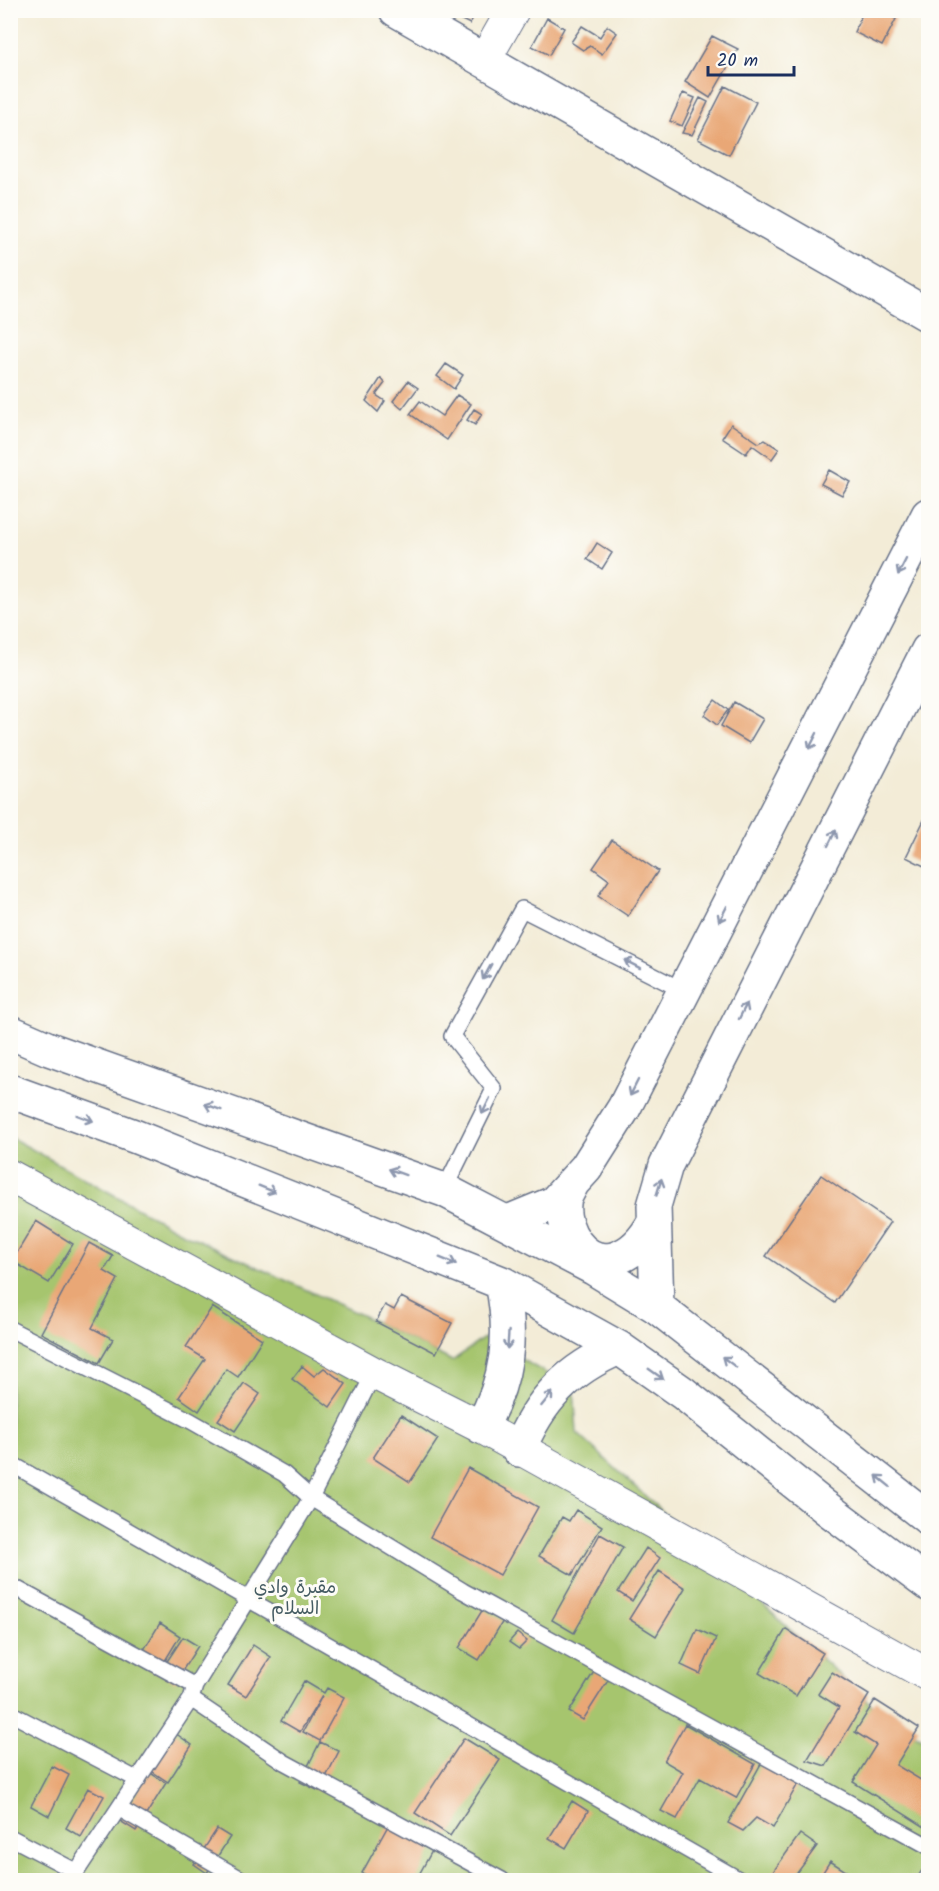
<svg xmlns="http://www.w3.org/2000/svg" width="939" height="1891" viewBox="0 0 939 1891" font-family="Kalam,'Playpen Sans Arabic',sans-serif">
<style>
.green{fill:#a6c56e;stroke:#607a66;stroke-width:1.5}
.building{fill:#e9a776}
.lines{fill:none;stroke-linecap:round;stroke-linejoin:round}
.service-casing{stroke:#677188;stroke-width:18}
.minor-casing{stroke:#677188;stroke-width:34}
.tertiary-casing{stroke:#677188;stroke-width:36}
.secondary-casing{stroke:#677188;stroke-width:36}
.service{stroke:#fff;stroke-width:15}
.minor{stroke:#fff;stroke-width:32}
.tertiary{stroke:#fff;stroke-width:33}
.secondary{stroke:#fff;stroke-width:33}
.oneway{stroke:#8d97ae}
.labels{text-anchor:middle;stroke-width:6;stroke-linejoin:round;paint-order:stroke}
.park-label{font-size:18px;fill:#455c63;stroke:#fdfcf7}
</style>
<rect width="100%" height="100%" fill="#fdfcf7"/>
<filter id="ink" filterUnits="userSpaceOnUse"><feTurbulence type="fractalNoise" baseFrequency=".0167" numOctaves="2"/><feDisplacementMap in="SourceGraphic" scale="12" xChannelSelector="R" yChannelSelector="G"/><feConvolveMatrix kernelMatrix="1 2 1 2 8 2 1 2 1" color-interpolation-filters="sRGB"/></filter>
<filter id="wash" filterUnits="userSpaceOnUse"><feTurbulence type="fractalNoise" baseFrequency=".008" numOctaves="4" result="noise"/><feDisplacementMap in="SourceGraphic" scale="24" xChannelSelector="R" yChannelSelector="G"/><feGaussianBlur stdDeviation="1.35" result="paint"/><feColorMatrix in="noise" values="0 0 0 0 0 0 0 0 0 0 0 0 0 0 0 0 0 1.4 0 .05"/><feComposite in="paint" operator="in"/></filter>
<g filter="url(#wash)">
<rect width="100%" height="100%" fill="#f3ecd7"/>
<path class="green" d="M10 1137 177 1230 376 1322 452 1361 484 1338 574 1389 577 1433 886 1718 928 1742V1880H11Z"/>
<g id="blocks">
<path class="building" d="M456 10H470L475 13 470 24 453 16Z
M864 10H879L896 19 882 46 854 32Z
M547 18 564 28 549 55 532 46Z
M582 26 600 37 607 26 617 33 602 54 590 46 583 50 571 42Z
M712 36 738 49 710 98 685 82Z
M725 86 756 102 729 155 698 139Z
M683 93 695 98 682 126 670 121Z
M700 98 708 102 692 135 682 133Z
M446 364 463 375 454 389 437 376Z
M381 378 385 383 376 395 385 401 378 412 366 401Z
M408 381 418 388 402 409 393 401Z
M457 395 471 404 447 440 410 414 420 401 442 416Z
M474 409 482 414 475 425 467 420Z
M731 424 759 443 765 440 779 449 772 459 752 445 746 454 722 438Z
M829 470 850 482 842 495 821 484Z
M597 543 612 553 602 569 587 559Z
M715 700 728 710 717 725 704 715Z
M734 702 763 719 749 743 721 726Z
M925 818 928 820V868L906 857Z
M612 840 658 871 628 916 598 896 609 880 593 868Z
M821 1175 890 1222 835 1303 766 1256Z
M36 1221 73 1244 49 1283 12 1261Z
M89 1243 113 1256 104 1271 118 1279 92 1328 113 1339 99 1363 41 1333Z
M401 1297 452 1323 436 1353 376 1322 385 1305 394 1310Z
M212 1307 262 1339 238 1377 226 1369 199 1411 179 1397 205 1359 186 1347Z
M302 1366 314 1376 324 1368 346 1384 330 1407 292 1379Z
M244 1383 260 1394 235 1431 218 1420Z
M401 1415 438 1439 410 1482 373 1458Z
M468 1468 538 1507 500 1575 430 1537Z
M576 1510 602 1526 572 1575 539 1556 562 1517 569 1521Z
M600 1534 623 1547 574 1633 552 1620Z
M646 1548 660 1558 632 1601 618 1592Z
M659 1571 685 1588 656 1636 629 1619Z
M483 1609 503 1621 479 1660 459 1648Z
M160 1623 180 1636 157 1674 137 1661Z
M697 1629 716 1638 700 1674 681 1665Z
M786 1629 823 1653 796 1696 759 1673Z
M517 1633 527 1641 519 1649 509 1642Z
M183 1637 198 1646 175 1682 160 1672Z
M253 1645 271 1657 246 1696 228 1685Z
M595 1670 609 1679 583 1720 569 1712Z
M832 1672 869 1695 826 1766 807 1760 839 1707 818 1694Z
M304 1681 324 1693 327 1688 344 1697 320 1741 303 1732 322 1696 300 1732 281 1721Z
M875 1700 919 1728 896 1765 924 1782 928 1774V1829L853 1782 876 1745 855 1732Z
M685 1724 755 1764 736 1798 700 1778 677 1819 661 1811 683 1772 664 1761Z
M175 1733 192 1745 168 1782 150 1770Z
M464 1738 500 1760 450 1836 415 1813Z
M320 1742 339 1751 319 1791 300 1782Z
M762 1762 799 1782 773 1828 756 1818 743 1831 728 1823Z
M52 1766 69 1775 49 1816 31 1806Z
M149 1772 166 1783 136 1831 120 1821Z
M88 1788 104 1796 81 1837 66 1828Z
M572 1801 588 1811 566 1848 549 1838Z
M389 1824 433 1849 416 1880H375L362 1873Z
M217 1829 230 1837 207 1873 194 1864Z
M800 1834 817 1846 792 1880H776L770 1876Z
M830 1861 849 1873 844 1880H818Z"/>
</g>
</g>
<g filter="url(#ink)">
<use href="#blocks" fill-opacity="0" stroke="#677188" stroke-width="1.5"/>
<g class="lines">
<defs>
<path id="service" d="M444 1190 494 1089 452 1036 522 909 684 991
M10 1329 191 1421 284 1474 311 1498 463 1591 928 1846
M10 1463 740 1880
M10 1585 195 1686
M191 1699 284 1762 502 1880
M10 1713 138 1780
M120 1809 243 1880
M10 1837 77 1872
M71 1880 191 1699 195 1686 311 1498 374 1373
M926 1880 928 1876"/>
<path id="minor" d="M484 61 513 10
M10 1176 374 1373 481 1427 928 1675"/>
<path id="tertiary" d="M396 10 928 315
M573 1182C570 1189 564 1197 564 1204 561 1229 583 1266 613 1259 633 1254 645 1239 654 1222
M508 1222 554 1203 586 1168 624 1108 928 515
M657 1307 654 1206 666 1165 928 650"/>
<path id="secondary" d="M10 1032 49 1049 444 1190 593 1268 657 1307 928 1518
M10 1091 134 1136 502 1283 619 1348 683 1393 825 1507 928 1584
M481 1427C508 1380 513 1335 502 1283
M519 1450C539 1400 569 1369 619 1348"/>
</defs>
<use href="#service" class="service-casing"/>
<use href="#minor" class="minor-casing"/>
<use href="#tertiary" class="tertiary-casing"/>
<use href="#secondary" class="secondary-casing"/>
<use href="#service" class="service"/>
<use href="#minor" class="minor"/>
<use href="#tertiary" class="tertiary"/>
<use href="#secondary" class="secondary"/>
</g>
<defs><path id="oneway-shaft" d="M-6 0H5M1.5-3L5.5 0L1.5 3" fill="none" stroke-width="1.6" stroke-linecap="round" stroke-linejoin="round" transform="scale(1.5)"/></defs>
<g class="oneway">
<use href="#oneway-shaft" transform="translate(902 567) rotate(117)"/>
<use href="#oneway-shaft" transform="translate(813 741) rotate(117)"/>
<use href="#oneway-shaft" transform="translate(832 838) rotate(-63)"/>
<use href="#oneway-shaft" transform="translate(723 914) rotate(117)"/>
<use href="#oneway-shaft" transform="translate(632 964) rotate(-153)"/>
<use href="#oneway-shaft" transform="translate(487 972) rotate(119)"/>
<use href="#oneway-shaft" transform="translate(743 1011) rotate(-63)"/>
<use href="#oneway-shaft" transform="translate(634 1088) rotate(117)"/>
<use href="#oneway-shaft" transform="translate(486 1106) rotate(116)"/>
<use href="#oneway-shaft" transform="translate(213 1107) rotate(-160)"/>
<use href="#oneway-shaft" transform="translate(85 1118) rotate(20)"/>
<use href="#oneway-shaft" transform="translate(397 1172) rotate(-160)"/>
<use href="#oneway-shaft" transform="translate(659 1187) rotate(-73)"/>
<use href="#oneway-shaft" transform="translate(267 1189) rotate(22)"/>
<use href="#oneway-shaft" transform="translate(448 1261) rotate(22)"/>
<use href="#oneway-shaft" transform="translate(508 1340) rotate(94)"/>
<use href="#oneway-shaft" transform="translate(729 1362) rotate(-143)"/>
<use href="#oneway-shaft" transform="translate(656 1374) rotate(35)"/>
<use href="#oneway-shaft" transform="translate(547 1399) rotate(-51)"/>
<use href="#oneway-shaft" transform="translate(883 1481) rotate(-141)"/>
</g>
</g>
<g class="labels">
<g class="park-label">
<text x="295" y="1593">مقبرة وادي<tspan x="295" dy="21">السلام</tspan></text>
</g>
</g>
<rect width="939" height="1891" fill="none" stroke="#fdfcf7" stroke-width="36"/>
<path d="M708 66v9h86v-9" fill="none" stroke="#1b2f5e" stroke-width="3"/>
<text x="717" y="66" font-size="18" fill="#1b2f5e" stroke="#fdfcf7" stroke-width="4.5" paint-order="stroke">20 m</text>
</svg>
